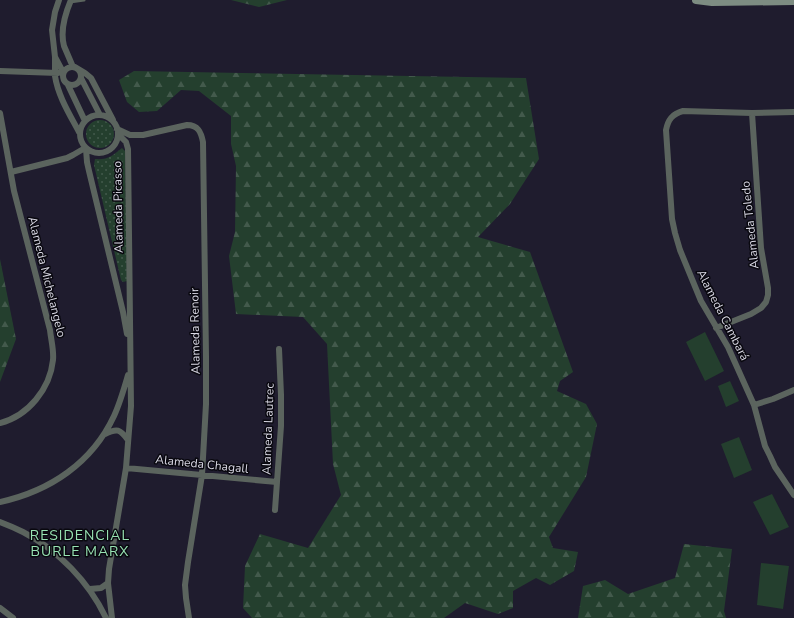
<svg xmlns="http://www.w3.org/2000/svg" width="794" height="618" viewBox="0 0 794 618" font-family="'Nunito Sans',sans-serif">
<style>
.forest{fill:url(#forest-firs)}
.park{fill:url(#park-dots)}
.pitch{fill:#243f2e}
.lines{fill:none;stroke-linecap:round;stroke-linejoin:round}
.lane{stroke:#5b645e;stroke-width:3}
.street{stroke:#5b645e;stroke-width:6}
.secondary{stroke:#7d8c82;stroke-width:8}
.labels{text-anchor:middle;stroke-width:3;stroke-linejoin:round;paint-order:stroke}
.street-label{font-size:12px;fill:#dad9e5;stroke:#09080f}
.quarter-label{font-size:14px;letter-spacing:1px;fill:#98e3b4;stroke:#09080f}
</style>
<defs>
<pattern id="forest-firs" width="22" height="20" patternUnits="userSpaceOnUse"><rect width="22" height="20" fill="#243f2e"/><path d="M5 1l3.5 6h-7zM16 11l3.5 6h-7z" fill="#435a4c"/></pattern>
<pattern id="park-dots" width="8" height="8" patternUnits="userSpaceOnUse"><rect width="8" height="8" fill="#243f2e"/><path d="M2 2h.1M6 6h.1" fill="none" stroke="#435a4c" stroke-width="1.8" stroke-linecap="round"/></pattern>
</defs>
<rect width="100%" height="100%" fill="#1f1c2e"/>
<path class="forest" d="M231 0H287L259 7Z
M134 71 526 78 539 159 510 204 478 237 530 252 573 372 560 381 557 391 586 404 597 424 586 477 549 537 553 548 578 552 574 571 550 585 536 578 513 591V608L498 614 465 603 444 618H252L243 608 245 566 260 534 308 548 341 495 333 464 327 344 303 317 236 314 229 256 235 232 236 166 231 144V116L199 91 181 90 157 111 139 112 127 102 119 80Z
M0 259 16 339 0 382Z
M684 544 732 549 724 611 726 618H578L583 586 605 580 628 594 675 578Z"/>
<path class="park" d="M86 134a14 14 0 1 1 28 0a14 14 0 1 1-28 0Z
M122 148 125 151 127 281 123 282 121 280 94 165 95 159C108 160 112 156 122 148Z"/>
<path class="pitch" d="M705 332 724 371 705 381 686 342Z
M730 381 739 401 726 407 718 386Z
M739 437 752 470 734 478 721 444Z
M772 494 789 527 770 535 753 502Z
M761 563 789 566 783 609 757 605Z"/>
<g class="lines">
<path class="lane" d="M70 2 84 0"/>
<path class="street" d="M59 0 55 12 52 30 55 57 63 72
M71 0C65 14 60 31 64 46 67 53 70 60 73 67
M55 57C55 63 55 70 55 76 58 96 70 115 79 132
M63 76a9 9 0 1 1 18 0a9 9 0 1 1-18 0Z
M75 67 85 73 91 78 113 120
M0 71 58 73
M81 78 100 115
M68 85 85 121
M794 112 752 113 683 111C672 114 668 120 666 130L672 219 675 233 680 250 701 301 728 347 754 405 765 446 770 456 775 467 794 495
M0 113 14 191 50 330C51 340 54 350 53 360 50 389 28 416 0 423
M80 134a19 19 0 1 1 38 0a19 19 0 1 1-38 0Z
M117 129 130 135H143L187 125C198 125 201 132 203 142L206 356V404L202 475 188 562 185 585 186 598 189 618
M86 149 87 162 89 171 123 312 127 334
M11 172 67 158 73 155 85 148
M716 328 751 314 761 308 766 302 768 295V288L761 248 752 113
M754 405 773 399 794 390
M105 434C117 428 120 429 128 440
M126 468 277 482
M0 502C50 491 92 463 114 416 120 403 124 389 128 375
M275 510 281 426V395L279 349
M0 522C8 525 15 528 23 532 58 550 89 582 106 618
M90 589 101 588 108 583
M0 608 13 618
M112 618 108 583 109 569 126 468 131 406 128 149 126 142 118 134"/>
<path class="secondary" d="M696 0 712 2 794 1"/>
</g>
<g class="labels">
<g class="street-label">
<text transform="translate(118 207) rotate(-91)" y="4">Alameda Picasso</text>
<text transform="translate(750 225) rotate(-96)" y="4">Alameda Toledo</text>
<text transform="translate(47 277) rotate(76)" y="4">Alameda Michelangelo</text>
<text transform="translate(723 315) rotate(63)" y="4">Alameda Cambará</text>
<text transform="translate(195 331) rotate(-91)" y="4">Alameda Renoir</text>
<text transform="translate(268 429) rotate(-88)" y="4">Alameda Lautrec</text>
<text transform="translate(202 464) rotate(6)" y="4">Alameda Chagall</text>
</g>
<g class="quarter-label">
<text x="80" y="540">RESIDENCIAL<tspan x="80" dy="16">BURLE MARX</tspan></text>
</g>
</g>
</svg>
